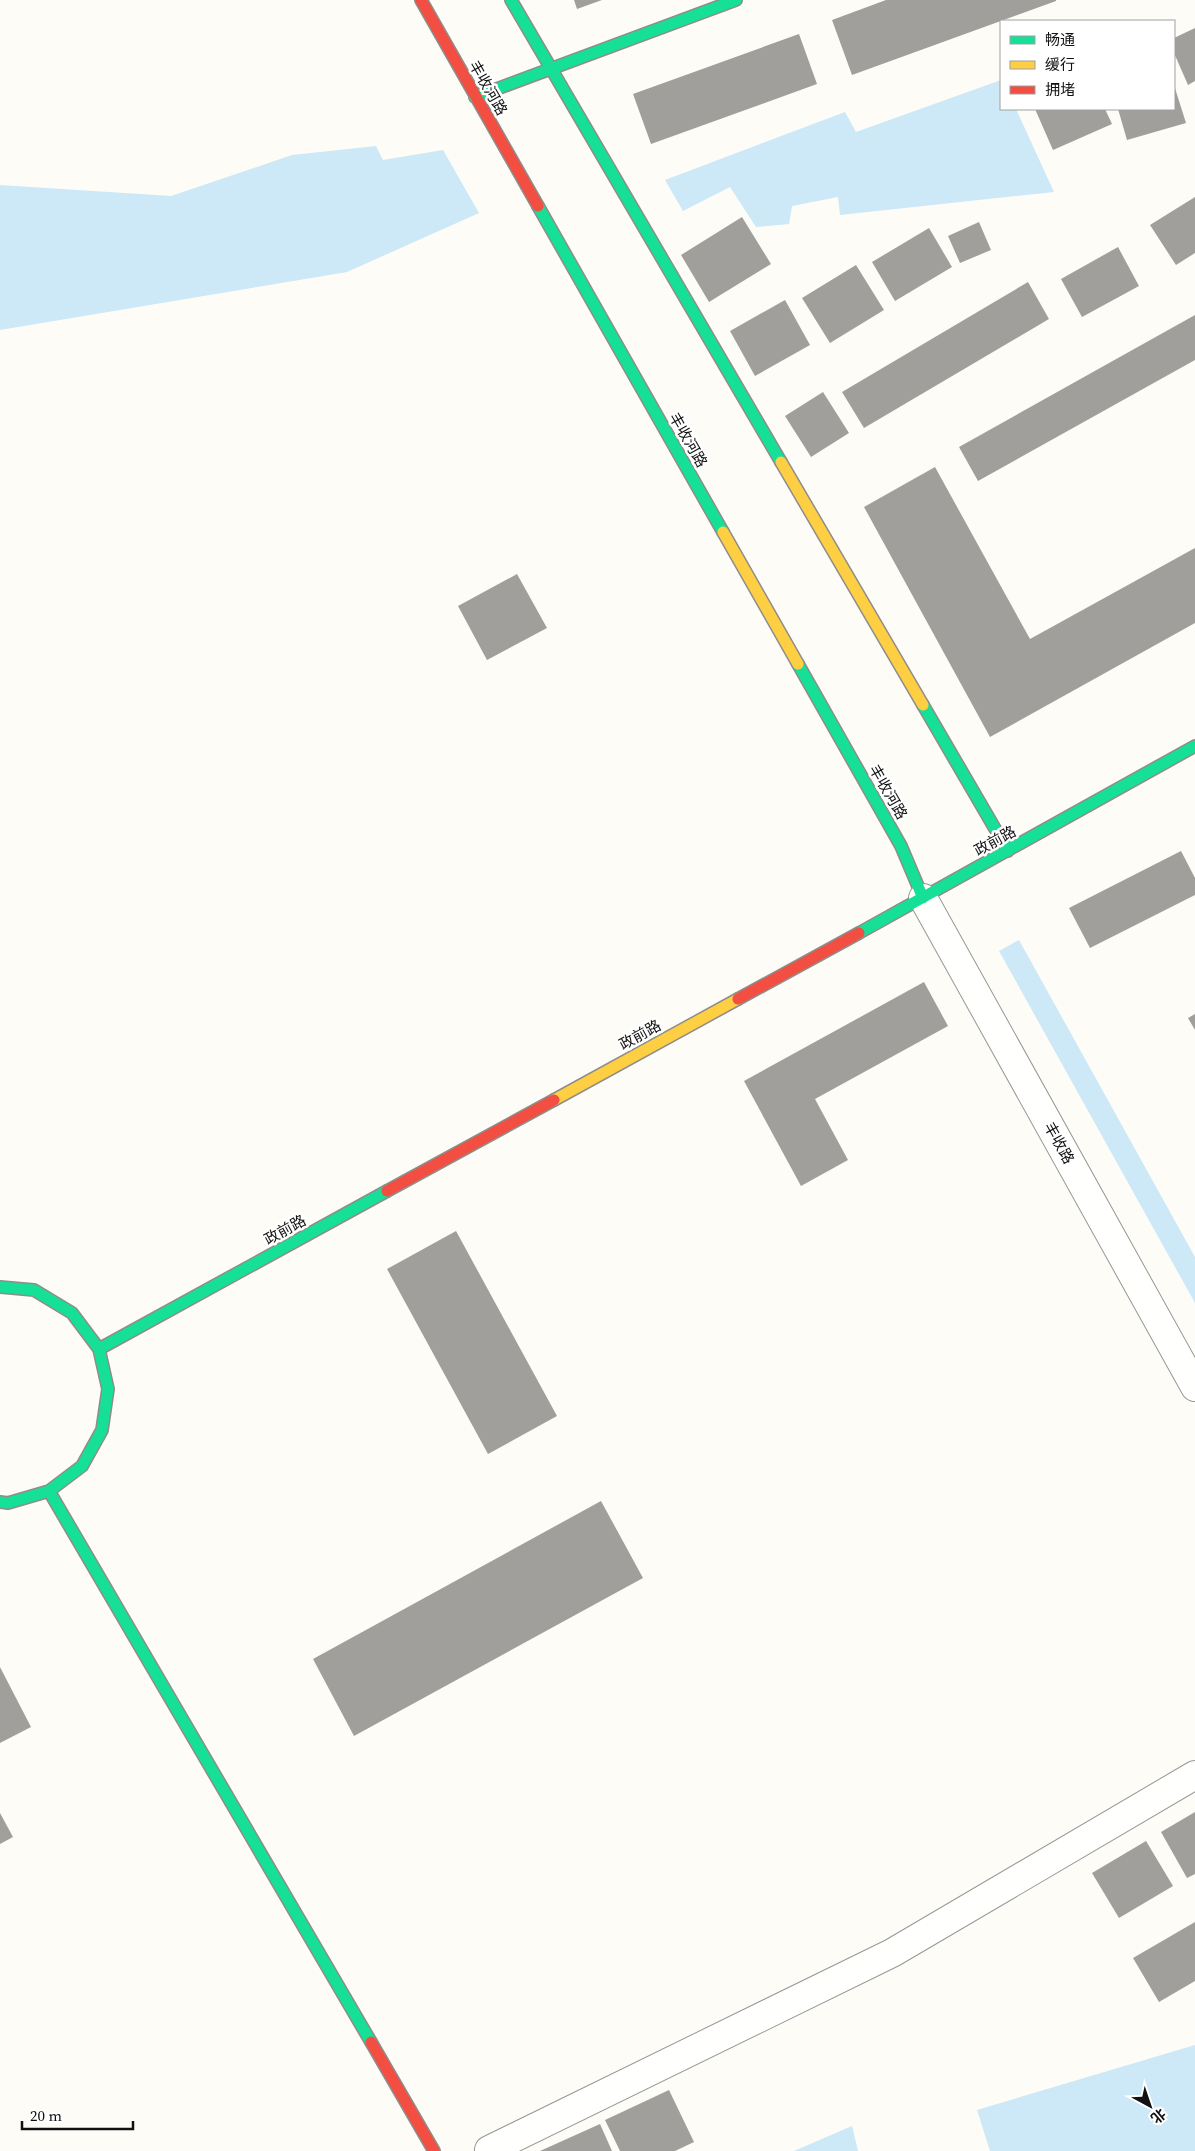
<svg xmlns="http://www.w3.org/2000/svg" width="1195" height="2151" viewBox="0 0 1195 2151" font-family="'Source Serif 4','Noto Sans SC',serif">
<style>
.water{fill:#cde8f7}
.building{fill:#a19f9c}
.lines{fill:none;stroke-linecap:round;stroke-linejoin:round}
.street-casing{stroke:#979795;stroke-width:30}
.fast-casing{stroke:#8e8d8b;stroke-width:14}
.slow-casing{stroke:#8e8d8b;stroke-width:14}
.jam-casing{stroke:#8e8d8b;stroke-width:14}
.street{stroke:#fffffe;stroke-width:28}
.fast{stroke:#16e098;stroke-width:11}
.slow{stroke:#ffcf43;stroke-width:11}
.jam{stroke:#f24e42;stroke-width:11}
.labels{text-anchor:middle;stroke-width:5;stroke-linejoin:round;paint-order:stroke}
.street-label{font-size:15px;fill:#111;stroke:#fff}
</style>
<rect width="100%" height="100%" fill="#fdfcf7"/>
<path class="water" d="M1001 80V109H1016L1054 192 840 215 838 197 792 206 789 224 756 227 730 187 683 211 665 180 845 112 856 132Z
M376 146 383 160 443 150 479 213 347 272 0 330V185L171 196 292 155Z
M1019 940 1195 1257V1303L999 951Z
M1195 2045V2151H990L977 2110Z
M852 2126 858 2151H794Z"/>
<path class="building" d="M574 0H602L577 9Z
M886 0H1056V1L852 75 832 20Z
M1195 28V81L1188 85 1174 53V38Z
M799 34 817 84 651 144 633 94Z
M1174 85 1186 123 1127 140 1118 109H1174Z
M1035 109H1105L1112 124 1053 150Z
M1195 197V253L1176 265 1150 225Z
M742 217 771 264 709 302 681 255Z
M979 222 991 250 960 263 948 236Z
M929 228 952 267 895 301 872 262Z
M1118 247 1139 286 1082 317 1061 279Z
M856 265 884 310 830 343 802 298Z
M1028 282 1049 319 864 428 842 392Z
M785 300 810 345 755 376 730 331Z
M1195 315V360L978 481 959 447Z
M823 392 849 433 811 457 785 416Z
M935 467 1030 639 1195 548V623L990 737 864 507Z
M517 574 547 628 487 660 458 606Z
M1181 851 1195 878V895L1090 948 1069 908Z
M924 982 948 1026 815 1099 848 1160 801 1186 744 1081Z
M1195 1014V1030L1188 1018Z
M456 1231 557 1416 488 1454 387 1269Z
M601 1501 643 1578 354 1736 313 1659Z
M0 1667 31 1727 0 1743Z
M1195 1812V1874L1187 1878 1161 1832Z
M0 1813 13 1837 0 1844Z
M1146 1841 1173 1886 1119 1918 1092 1873Z
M1195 1922V1981L1159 2002 1133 1958Z
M669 2090 694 2142 675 2151H620L605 2120Z
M600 2124 612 2151H540Z"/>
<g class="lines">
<defs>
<path id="street" d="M923 898 1195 1387
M489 2150 892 1953 1195 1775"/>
<path id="fast" d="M511 0 781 462
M475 97 736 0
M538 206 723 532
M798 664 901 846 923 898
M923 705 1008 851
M859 933 1195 746
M0 1287 34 1290 72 1313 99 1349 108 1389 102 1430 82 1466 49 1491 8 1503 0 1502
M99 1349 387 1191
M49 1491 371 2042"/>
<path id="slow" d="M781 462 923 705
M723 532 798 664
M554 1100 738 999"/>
<path id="jam" d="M421 0 538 206
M738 999 859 933
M387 1191 554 1100
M371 2042 434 2151"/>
</defs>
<use href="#street" class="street-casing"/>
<use href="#fast" class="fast-casing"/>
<use href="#slow" class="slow-casing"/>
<use href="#jam" class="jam-casing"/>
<use href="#street" class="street"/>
<use href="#fast" class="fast"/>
<use href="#slow" class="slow"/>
<use href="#jam" class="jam"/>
</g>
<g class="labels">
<g class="street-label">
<text transform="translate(488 88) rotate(60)" y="5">丰收河路</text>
<text transform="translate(688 440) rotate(60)" y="5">丰收河路</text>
<text transform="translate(888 792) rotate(60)" y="5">丰收河路</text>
<text transform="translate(995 841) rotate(-29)" y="5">政前路</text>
<text transform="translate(640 1035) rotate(-29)" y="5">政前路</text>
<text transform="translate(1059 1143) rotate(61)" y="5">丰收路</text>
<text transform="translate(285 1230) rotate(-29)" y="5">政前路</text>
</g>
</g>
<rect x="1000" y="20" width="175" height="90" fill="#ffffff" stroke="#a0a0a0"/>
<rect x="1010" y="36" width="25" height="8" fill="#16e098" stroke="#a0a0a0"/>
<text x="1045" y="45" font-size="15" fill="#111111">畅通</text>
<rect x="1010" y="61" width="25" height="8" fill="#ffcf43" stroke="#a0a0a0"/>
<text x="1045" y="70" font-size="15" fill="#111111">缓行</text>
<rect x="1010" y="86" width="25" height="8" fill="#f24e42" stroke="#a0a0a0"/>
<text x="1045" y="95" font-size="15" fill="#111111">拥堵</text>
<g transform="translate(1150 2106) rotate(140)" stroke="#ffffff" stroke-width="4" paint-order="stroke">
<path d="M0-4L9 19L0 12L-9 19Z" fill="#111111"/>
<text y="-8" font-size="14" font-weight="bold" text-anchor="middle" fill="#111111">北</text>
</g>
<path d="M22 2121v8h111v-8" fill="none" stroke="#111111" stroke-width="2.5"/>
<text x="30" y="2121" font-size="15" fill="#111111" stroke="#ffffff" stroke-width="4" paint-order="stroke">20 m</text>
</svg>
